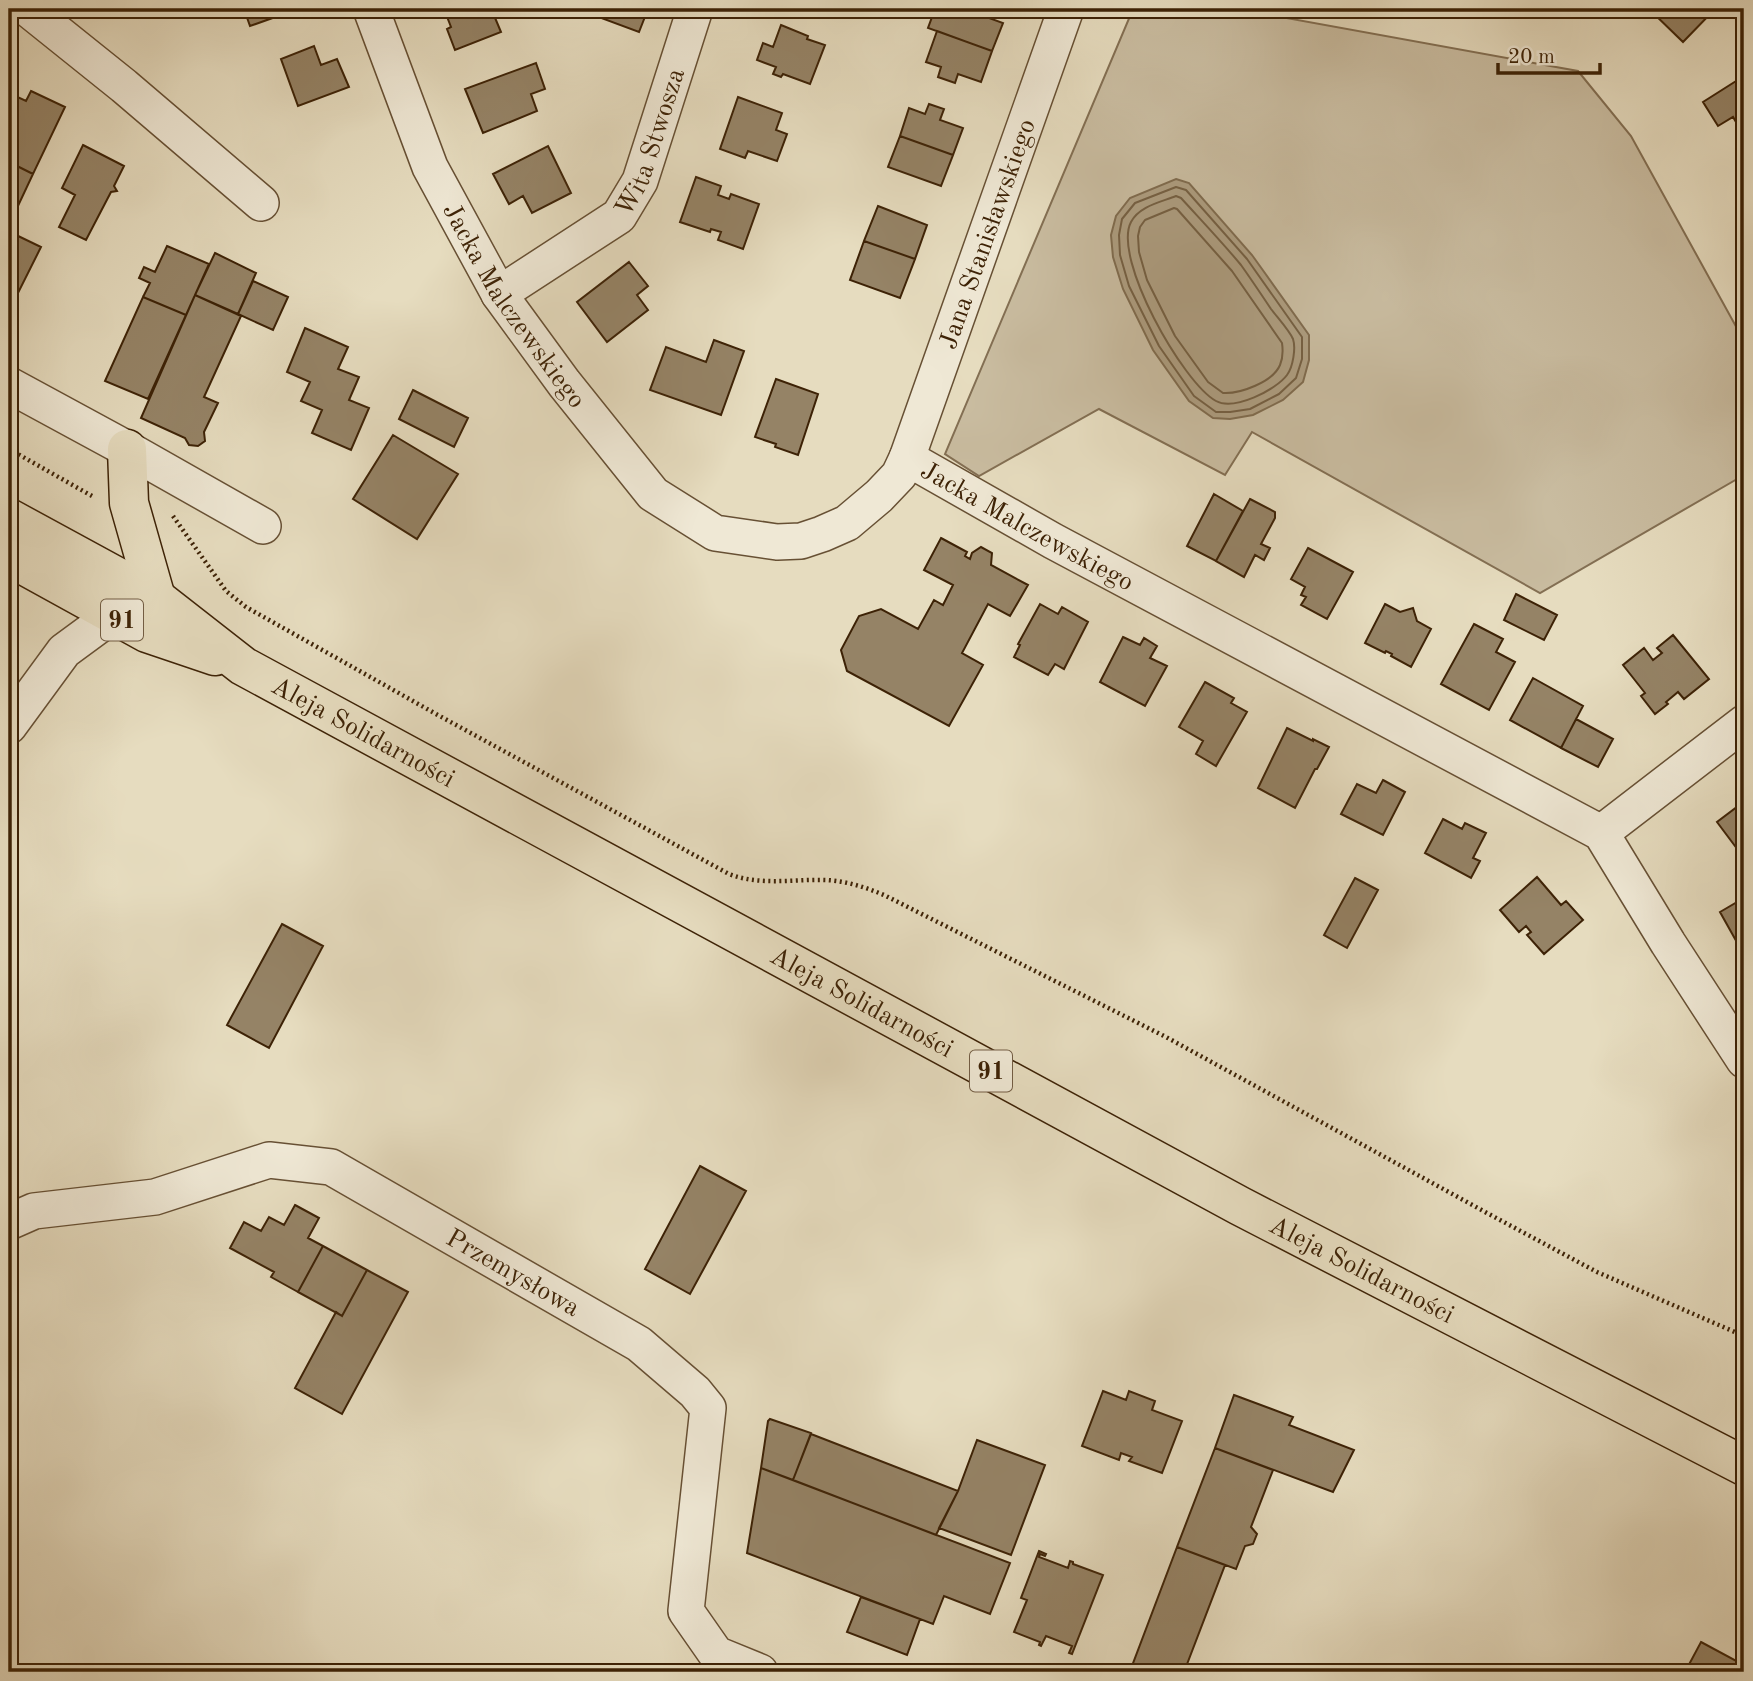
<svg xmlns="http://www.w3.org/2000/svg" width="1753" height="1681" viewBox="0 0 1753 1681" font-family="'Old Standard TT',serif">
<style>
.green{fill:#c9bca0;stroke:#836f53;stroke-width:2}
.water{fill:#ad9d80;stroke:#806c4f;stroke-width:2}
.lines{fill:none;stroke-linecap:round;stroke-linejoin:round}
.shore{stroke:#756043;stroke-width:2}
.building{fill:#958366;stroke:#3d2206;stroke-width:2}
.minor-casing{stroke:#675034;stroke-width:38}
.major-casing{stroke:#3d2206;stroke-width:41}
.path{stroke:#3d2206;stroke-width:4.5;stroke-dasharray:2 3.5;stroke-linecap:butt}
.minor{stroke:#efe8d5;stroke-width:35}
.major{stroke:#e6dcbf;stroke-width:38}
.labels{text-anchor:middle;stroke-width:7;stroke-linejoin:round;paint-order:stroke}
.shield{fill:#efe8d5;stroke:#725d44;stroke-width:2}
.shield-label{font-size:24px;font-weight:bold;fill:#3d2206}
.street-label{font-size:26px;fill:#3d2206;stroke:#efe8d5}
</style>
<rect width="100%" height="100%" fill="#e6dcbf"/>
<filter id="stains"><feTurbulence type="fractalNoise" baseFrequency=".00286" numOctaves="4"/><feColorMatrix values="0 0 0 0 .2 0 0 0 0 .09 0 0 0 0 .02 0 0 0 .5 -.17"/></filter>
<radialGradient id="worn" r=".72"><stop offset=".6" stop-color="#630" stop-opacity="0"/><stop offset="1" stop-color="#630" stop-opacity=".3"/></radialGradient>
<path class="green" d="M1133 9H1237L1578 71 1631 136 1744 341V475L1540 593 1252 432 1225 475 1099 409 979 476 945 454Z"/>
<path class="water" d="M1176 179 1189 183 1252 255 1309 335V360L1303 382 1283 400 1253 415 1230 419 1213 418 1189 401 1153 350 1123 289 1113 257 1111 235 1116 216 1130 198Z"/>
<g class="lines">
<path class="shore" d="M1176 187 1186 190 1247 259 1302 337V359L1296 378 1279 394 1250 409 1230 412H1216L1194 396 1159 346 1129 286 1120 255 1119 235 1122 219 1135 203Z
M1176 196 1181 198C1201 220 1222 242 1241 265 1251 279 1261 294 1271 309 1277 317 1289 330 1293 339 1296 348 1293 367 1287 375 1276 390 1234 411 1216 401 1183 383 1112 258 1131 222 1139 206 1161 202 1176 196Z
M1174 208 1177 209 1232 271 1282 343C1283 350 1283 358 1280 365 1273 382 1240 394 1223 393L1208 382 1175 336 1147 280 1139 252 1138 236 1140 227 1145 220Z"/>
</g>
<path class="building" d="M244 9H298L250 26Z
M444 9H496V11L493 13 501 32 455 50 447 29 451 27Z
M586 9H648L639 32 585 12Z
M935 9H962L970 12 971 9H989L986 17 1003 23 992 51 928 28Z
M1649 9H1715L1683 42Z
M781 25 808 36 807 39 825 45 810 84 783 74 781 77 773 74 776 67 757 60 763 43 773 47Z
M937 31 992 51 981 82 958 74 955 83 938 77 941 67 926 62Z
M314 46 321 65 337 59 349 87 298 106 281 59Z
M536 63 545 89 531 94 537 111 483 133 465 89Z
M1744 76V133L1743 134 1733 117 1718 126 1703 102Z
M31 91 65 107 33 174 9 162V93L26 101Z
M738 97 782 113 776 130 787 134 777 161 748 151 745 158 720 149Z
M929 104 944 109 940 120 963 128 953 155 900 136 909 108 925 114Z
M900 136 953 155 941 186 888 167Z
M83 145 124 166 114 186 117 191 111 192 86 240 59 227 75 195 62 188Z
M548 146 571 193 532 213 523 196 509 204 493 174Z
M9 162 33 174 9 225Z
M696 177 721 186 718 195 729 199 731 194 759 204 743 249 718 240 721 232 711 229 710 232 680 222Z
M878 206 927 225 915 259 864 241Z
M14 234 41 247 15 299 9 296V245Z
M864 241 915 259 900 298 850 280Z
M167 246 209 264 186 315 143 297 150 283 139 278 144 267 155 272Z
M215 253 256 273 238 314 195 295Z
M629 262 648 286 637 295 648 310 607 342 577 302Z
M253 281 288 297 273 330 238 314Z
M195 295 241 316 204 397 218 403 204 432 205 441 198 446 189 445 185 438 141 418Z
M143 297 186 315 148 399 105 381Z
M305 328 348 347 338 369 359 377 349 400 369 408 351 450 312 433 322 410 301 401 310 382 287 372Z
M714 340 744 351 721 415 650 390 666 347 706 362Z
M776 379 818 394 798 455 775 447 776 444 755 437Z
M413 390 468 418 454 447 399 419Z
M393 435 458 474 417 539 353 499Z
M1214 494 1243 511 1216 561 1187 546Z
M1250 499 1275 512V518L1261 544 1270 548 1264 560 1255 555 1244 577 1216 561Z
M941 538 967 552 965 556 970 559 972 553 981 547 992 553 991 565 1028 585 1010 616 988 604 962 653 983 665 949 726 847 671 841 650 859 616 881 609 918 629 934 600 943 605 953 585 924 570Z
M1308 548 1353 572 1327 619 1301 605 1306 597 1301 595 1305 587 1291 579Z
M1516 594 1557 615 1544 640 1504 620Z
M1040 604 1058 614 1062 607 1088 622 1064 669 1055 664 1048 675 1014 657 1020 645 1018 644Z
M1385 604 1400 612 1413 608 1417 621 1431 629 1411 667 1391 656 1392 654 1386 651 1385 653 1365 643Z
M1474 624 1503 639 1496 652 1515 662 1489 710 1441 684Z
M1673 635 1709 679 1684 699 1678 692 1666 702 1668 704 1655 714 1641 696 1645 693 1623 665 1644 648 1653 660 1662 653 1657 648Z
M1123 637 1140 645 1144 638 1157 646 1150 658 1167 666 1145 706 1100 682Z
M1533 678 1583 706 1561 748 1510 720Z
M1205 682 1234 698 1231 703 1247 712 1216 766 1196 754 1203 741 1179 727Z
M1576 719 1613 739 1598 767 1561 748Z
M1287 728 1313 741V739L1329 747 1317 769H1315L1295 808 1258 788Z
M1383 780 1405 792 1383 835 1341 814 1357 784 1376 793Z
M1744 793V858L1717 822 1742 803 1738 798Z
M1443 819 1462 829 1465 823 1486 833 1473 858 1480 861 1471 878 1425 853Z
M1537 877 1561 905 1566 901 1583 920 1544 954 1527 935 1531 932 1526 926 1519 932 1500 910Z
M1355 878 1378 890 1347 948 1324 935Z
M1744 898V955L1720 912Z
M282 924 323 946 269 1048 227 1025Z
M700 1166 746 1191 690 1294 645 1269Z
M295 1205 319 1218 308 1238 323 1246 298 1292 271 1277 274 1272 230 1248 244 1222 261 1231 269 1217 284 1225Z
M323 1246 367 1270 342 1316 298 1292Z
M367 1270 408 1292 342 1414 295 1388 336 1312 342 1316Z
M1103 1391 1126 1400 1129 1391 1155 1401 1152 1410 1182 1421 1162 1473 1129 1461 1132 1457 1121 1453 1119 1460 1082 1446Z
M1234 1395 1293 1417 1289 1425 1354 1450 1333 1492 1215 1448Z
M770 1419 811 1433 793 1480 761 1468 768 1421Z
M811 1434 958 1491 936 1535 793 1480Z
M977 1440 1045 1465 1011 1555 939 1528 958 1491Z
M1215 1448 1273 1470 1251 1527 1257 1534 1253 1544 1245 1546 1236 1569 1177 1547Z
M761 1468 1010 1563 990 1614 944 1596 933 1624 747 1553Z
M1177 1547 1225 1565 1184 1672H1135L1132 1666Z
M1039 1551 1046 1554 1045 1556 1040 1554 1039 1557 1068 1568 1070 1561 1073 1562V1564L1103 1575 1072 1654 1069 1653 1072 1646 1046 1636 1041 1646 1039 1645 1040 1642 1014 1632 1027 1600 1021 1598Z
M861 1597 920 1619 907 1655 847 1632Z
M1701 1642 1744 1665V1672H1685Z"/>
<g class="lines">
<defs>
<g id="minor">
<path d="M28 9 124 86 261 203"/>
<path id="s1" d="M371 9 430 167 499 294 564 383 653 494 715 533 777 542 801 541 822 534 847 523 879 496 899 475 907 458 1053 541 1601 833 1668 943 1744 1060"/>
<path id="s2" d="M499 294 619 216 640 181 695 9"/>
<path d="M9 385 127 449 263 526"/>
<path id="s3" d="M907 458 1066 9"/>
<path d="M9 726 64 651 113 615"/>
<path d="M1601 833 1744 723"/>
<path id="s4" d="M9 1222 34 1211 155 1197 269 1160 331 1167 639 1344 695 1392 708 1408 686 1611 716 1654 760 1672"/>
</g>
<g id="major">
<path d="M127 449 129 503 156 598"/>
<path id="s5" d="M9 518 156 598 243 666 1240 1206 1744 1466"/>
<path d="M9 557 147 633 215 656"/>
</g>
</defs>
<use href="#minor" class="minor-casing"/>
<use href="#major" class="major-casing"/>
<path class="path" d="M9 449 92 496
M173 516 226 591 246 607 436 714 729 874C760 886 793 879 826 880 846 881 865 887 884 895L1166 1037 1487 1213 1597 1272 1744 1336"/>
<use href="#minor" class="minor"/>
<use href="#major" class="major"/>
</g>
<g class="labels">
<g class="shield">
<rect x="101" y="599.5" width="42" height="41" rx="5"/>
<rect x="970" y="1050.5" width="42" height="41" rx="5"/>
</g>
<g class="shield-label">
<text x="122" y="628">91</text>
<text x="991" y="1079">91</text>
</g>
<g class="street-label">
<text dy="9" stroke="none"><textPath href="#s2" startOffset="224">Wita Stwosza</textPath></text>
<text dy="9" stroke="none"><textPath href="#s3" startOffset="238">Jana Stanisławskiego</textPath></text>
<text dy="9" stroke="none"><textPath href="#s1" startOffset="331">Jacka Malczewskiego</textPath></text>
<text dy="9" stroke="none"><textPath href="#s1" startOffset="1003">Jacka Malczewskiego</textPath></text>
<text dy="9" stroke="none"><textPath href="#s5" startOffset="415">Aleja Solidarności</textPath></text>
<text dy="9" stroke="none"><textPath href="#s5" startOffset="982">Aleja Solidarności</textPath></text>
<text dy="9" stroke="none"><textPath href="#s5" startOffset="1549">Aleja Solidarności</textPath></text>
<text dy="9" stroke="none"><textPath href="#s4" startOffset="542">Przemysłowa</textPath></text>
</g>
</g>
<rect width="1753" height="1681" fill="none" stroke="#e6dcbf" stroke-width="35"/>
<rect x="10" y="10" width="1732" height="1660" fill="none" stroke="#3d2206" stroke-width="3.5"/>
<rect x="18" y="18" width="1718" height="1646" fill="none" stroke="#3d2206" stroke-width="2"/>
<path d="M1498 63v10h102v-10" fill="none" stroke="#3d2206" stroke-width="3.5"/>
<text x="1508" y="63" font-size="21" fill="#3d2206" stroke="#efe8d5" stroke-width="5" paint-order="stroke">20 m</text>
<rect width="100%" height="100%" filter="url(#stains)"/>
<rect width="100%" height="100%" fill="url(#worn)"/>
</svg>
